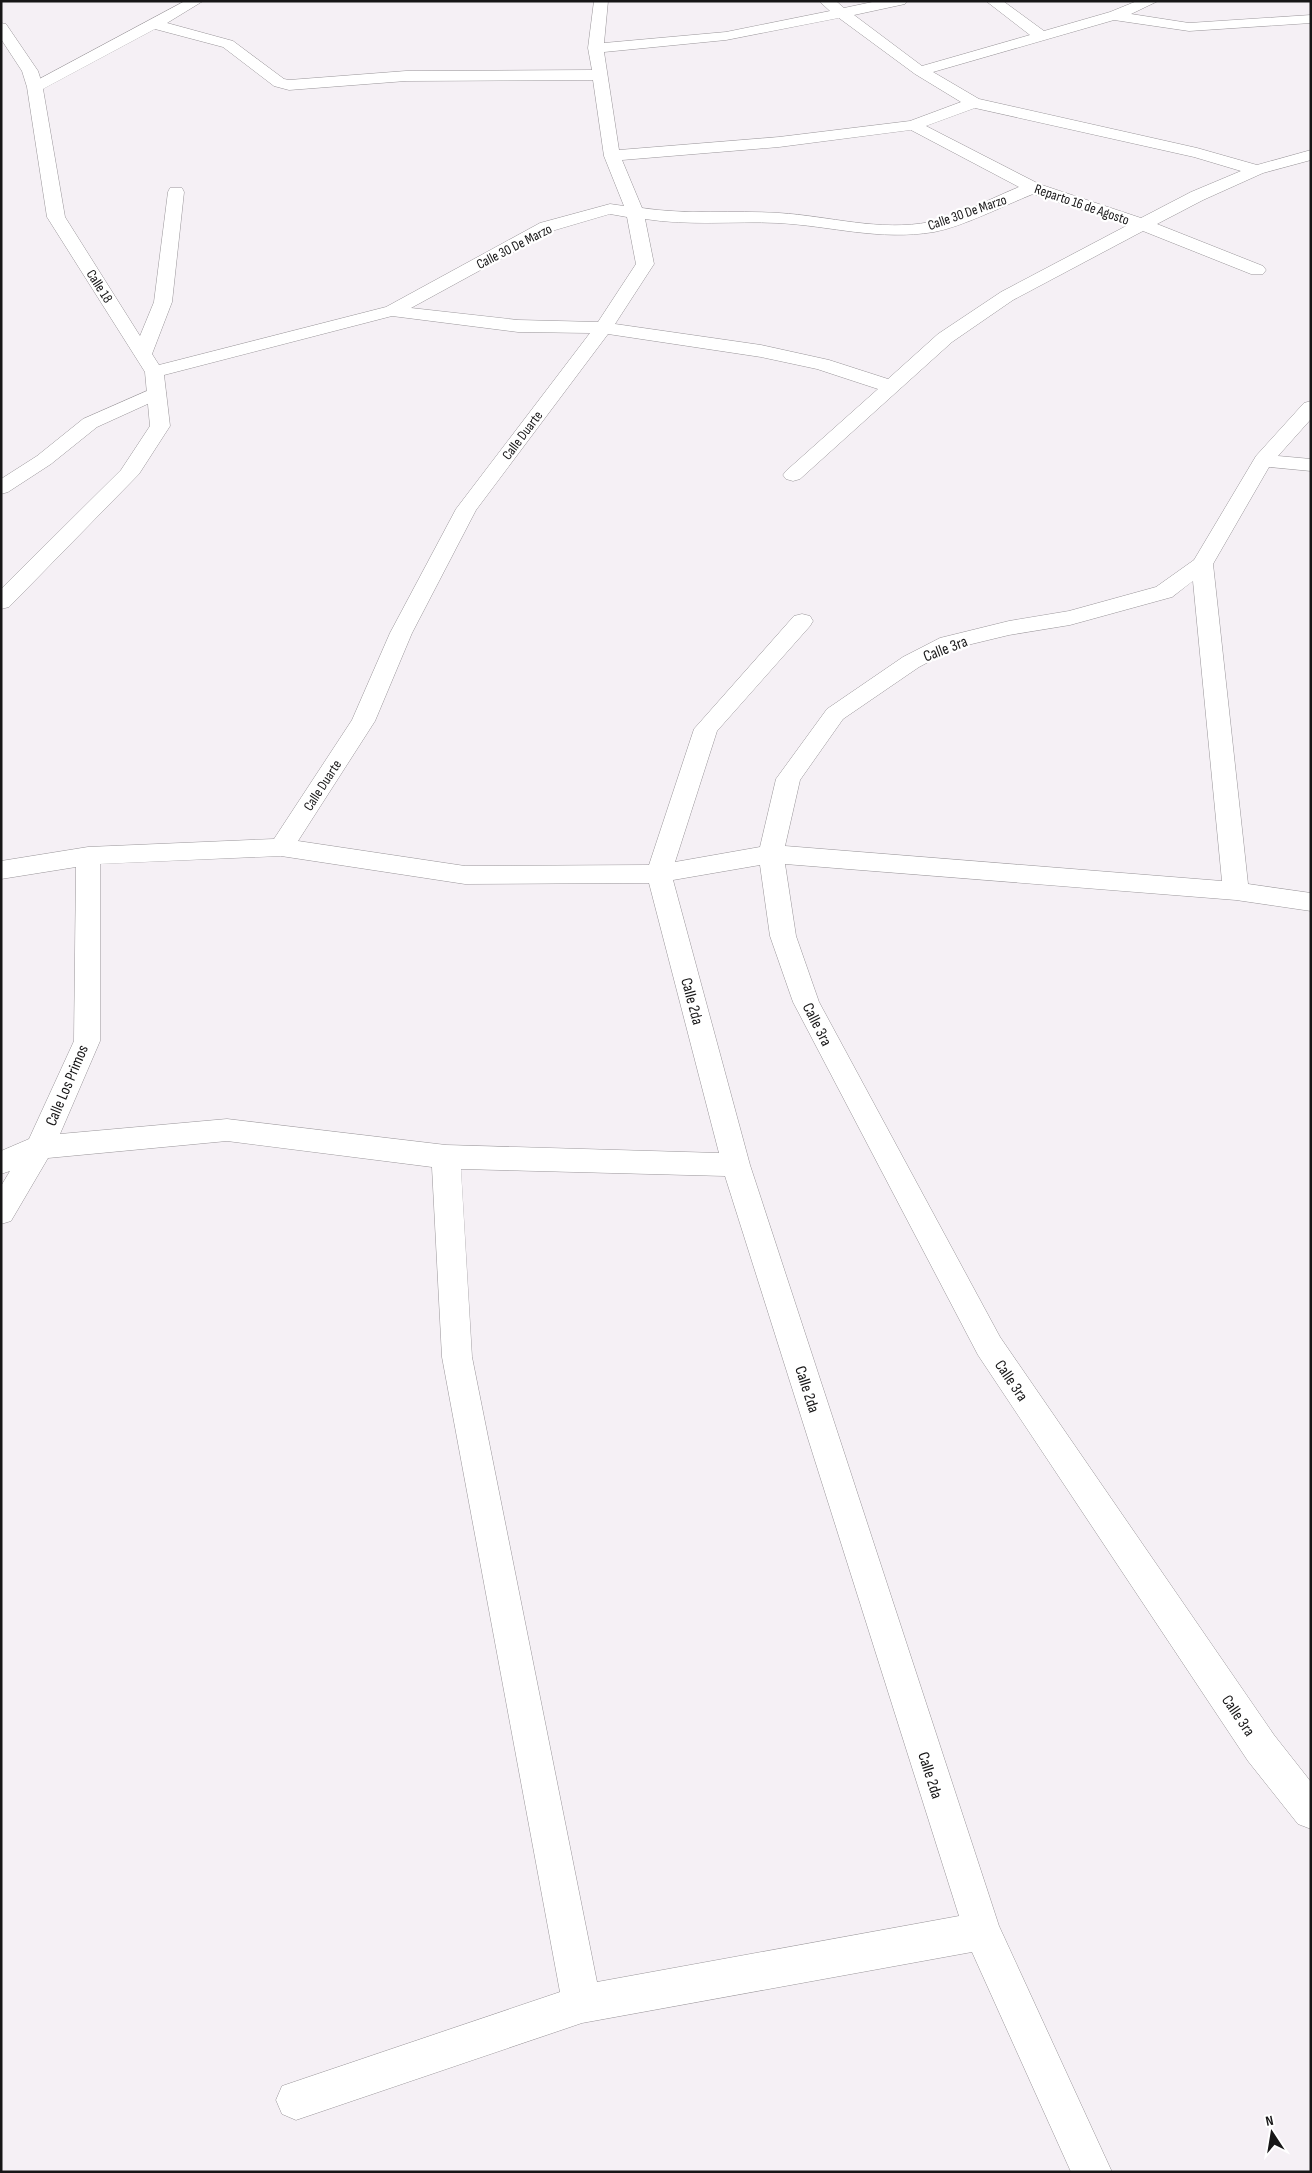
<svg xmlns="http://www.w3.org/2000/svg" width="1312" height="2173" viewBox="0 0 1312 2173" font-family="'Sofia Sans Condensed',sans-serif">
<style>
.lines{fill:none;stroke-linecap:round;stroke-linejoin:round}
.service-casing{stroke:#999599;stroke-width:1}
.minor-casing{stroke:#999599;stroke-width:1}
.service{fill:#fff;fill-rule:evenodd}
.minor{fill:#fff;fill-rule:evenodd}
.labels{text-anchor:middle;stroke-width:4.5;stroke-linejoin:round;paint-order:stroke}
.far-street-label{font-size:14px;fill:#171617;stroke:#fff}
.street-label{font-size:16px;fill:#171617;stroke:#fff}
</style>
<rect width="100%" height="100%" fill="#f5f0f5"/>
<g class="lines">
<defs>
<path id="service" d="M1 23 6 24 38 71 43 87 40 90 35 92 27 87 22 71 1 39Z
M156 387 163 389 166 393 163 397 97 427 51 464 8 492 1 494V479L37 456 83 419Z"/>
<path id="minor" d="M185 1H203L167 23 233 41 284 79 289 80 406 71 592 70 588 48 594 1H608L604 43 726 32 830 11 819 1H836L844 8 877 1H907L905 4 854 15 922 66 1030 35 986 1H1003L1044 31 1110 12 1137 1H1158L1131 14 1189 23 1311 15V23L1189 31 1114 20 933 72 979 99 1197 148 1257 165 1311 150V160L1263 173 1203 200 1157 224 1263 266 1266 270 1263 274H1251L1143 231 1013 300 952 342 800 479 793 481 786 479 783 475 786 471 878 389 817 369 761 357 608 334 476 510 412 633 375 721 298 841 465 866 649 865 694 729 794 616 802 614 810 616 813 621 810 626 717 731 675 862 760 847 776 779 827 709 903 657 940 638 1009 621 1069 611 1156 587 1194 560 1256 456 1304 403 1311 401V419L1278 456 1311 459V471L1269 467 1213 564 1248 884 1311 893V911L1236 900 785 864 796 936 819 1002 1000 1337 1274 1735 1311 1782V1829L1298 1824 1248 1761 978 1355 793 1002 770 936 760 865 673 880 750 1165 999 1926 1112 2172H1071L972 1952 582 2023 296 2120 282 2114 276 2100 282 2086 560 1992 442 1357 432 1167 227 1141 48 1158 11 1221 1 1224V1186L10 1171 1 1174V1151L29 1139 74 1041 76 867 1 879V861L88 847 274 839 352 720 390 633 456 509 590 333 518 332 392 316 164 375 170 426 139 474 9 607 1 609V589L121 470 150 426 145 372 47 217 27 87 30 84ZM839 18 915 74 961 102 910 121 779 137 619 150 604 52 726 40ZM155 29 223 47 274 86 289 90 406 81 593 80 604 156 624 206 610 204 540 223 386 307 159 365 152 354 172 302 184 192 182 188H170L168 192 154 302 140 336 65 217 43 89ZM975 108 1194 157 1241 171 1191 192 1141 218 1039 184 926 126ZM911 130 1019 187C994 197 956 217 930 222 880 232 829 216 779 213 733 210 687 215 642 208L622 160 779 147ZM1033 194 1128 225 1001 292 938 334 888 379 829 360 761 345 615 324 654 264 645 219C689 226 734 221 778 223 832 226 879 241 934 232 962 227 1005 205 1033 194ZM610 214 627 217 636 264 598 322 518 320 411 308 552 231ZM1193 581 1222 881 785 846 800 780 843 719 919 667 955 648 1009 635 1070 625 1172 597ZM281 856 465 884 649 883 719 1153 446 1145 227 1119 60 1134 100 1041V864ZM461 1169 725 1176 959 1916 597 1982 472 1357Z"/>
</defs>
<use href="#service" class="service-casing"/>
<use href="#minor" class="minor-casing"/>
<use href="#service" class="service"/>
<use href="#minor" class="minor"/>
</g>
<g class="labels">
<g class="far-street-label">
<text transform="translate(1082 204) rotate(19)" y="5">Reparto 16 de Agosto</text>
<text transform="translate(967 212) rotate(-19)" y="5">Calle 30 De Marzo</text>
<text transform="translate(514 246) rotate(-27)" y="5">Calle 30 De Marzo</text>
<text transform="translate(100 286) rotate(57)" y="5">Calle 18</text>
<text transform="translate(522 435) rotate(-53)" y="5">Calle Duarte</text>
<text transform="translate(322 785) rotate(-57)" y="5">Calle Duarte</text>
</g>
<g class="street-label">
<text transform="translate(945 648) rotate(-21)" y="6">Calle 3ra</text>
<text transform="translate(693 1001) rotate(75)" y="6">Calle 2da</text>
<text transform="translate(818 1024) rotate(63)" y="6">Calle 3ra</text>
<text transform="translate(66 1085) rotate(-67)" y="6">Calle Los Primos</text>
<text transform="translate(1012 1380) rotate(56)" y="6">Calle 3ra</text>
<text transform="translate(808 1389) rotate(72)" y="6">Calle 2da</text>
<text transform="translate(1239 1715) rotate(56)" y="6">Calle 3ra</text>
<text transform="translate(931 1775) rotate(72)" y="6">Calle 2da</text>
</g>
</g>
<rect width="1312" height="2173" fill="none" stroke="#171617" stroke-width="5"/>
<g transform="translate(1272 2133) rotate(348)" stroke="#ffffff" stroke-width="4" paint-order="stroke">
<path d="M0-4L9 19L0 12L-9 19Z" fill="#171617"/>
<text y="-8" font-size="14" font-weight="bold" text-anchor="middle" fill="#171617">N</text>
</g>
</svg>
